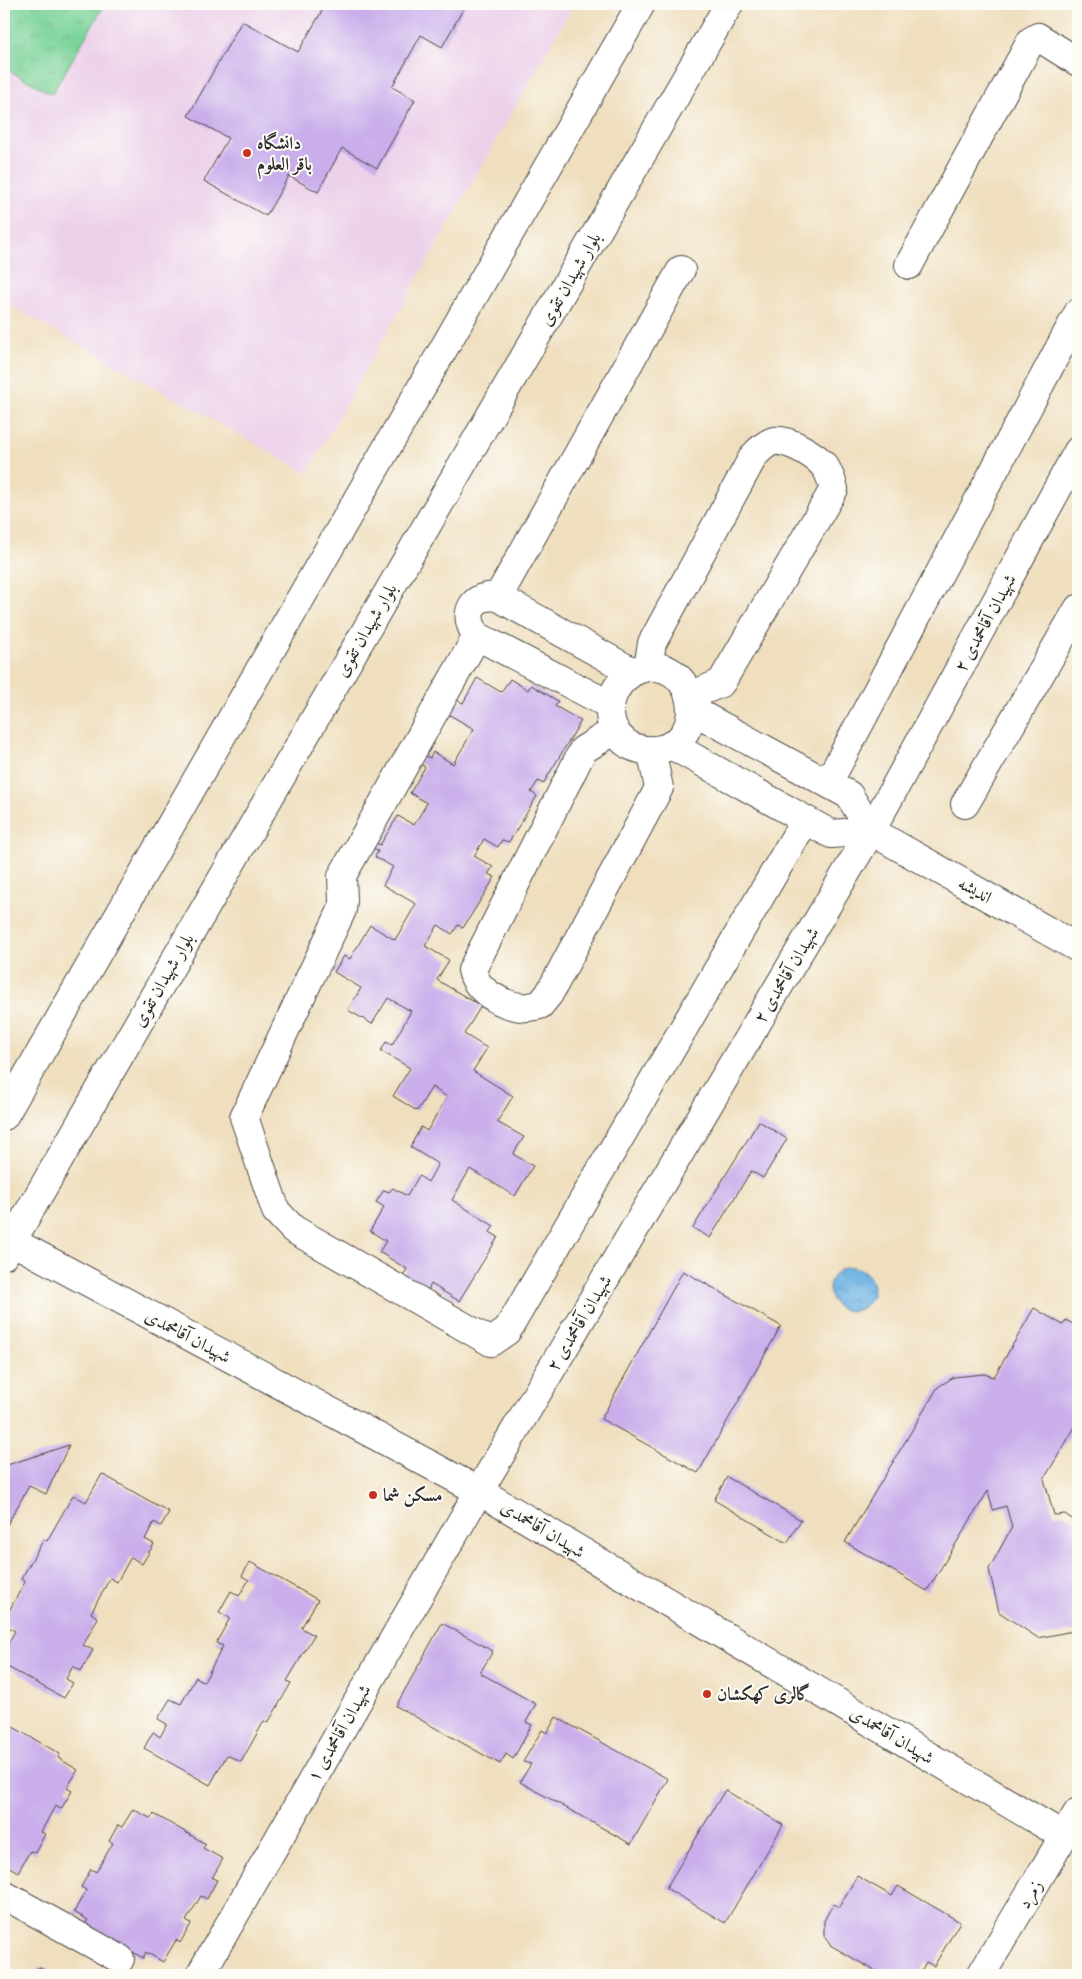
<svg xmlns="http://www.w3.org/2000/svg" width="1082" height="1979" viewBox="0 0 1082 1979" font-family="'IM FELL Great Primer',Amiri,serif">
<style>
.built{fill:#ecd1ea}
.park{fill:url(#park-tufts);stroke:#527f62}
.water{fill:url(#water-ripples);stroke:#4a6e86}
.building{fill:#c9aeeb}
.lines{fill:none;stroke-linecap:round;stroke-linejoin:round}
.street-casing{stroke:#484641;stroke-width:30}
.secondary-casing{stroke:#484641;stroke-width:30}
.street{stroke:#fff;stroke-width:28}
.secondary{stroke:#fff;stroke-width:28}
.poi-dot{fill:#c8321e;stroke:#fdfcf7;stroke-width:2}
.labels{text-anchor:middle;stroke-width:4;stroke-linejoin:round;paint-order:stroke}
.poi-label{font-size:18px;font-weight:bold;fill:#2b2b2b;stroke:#fdfcf7;text-anchor:start}
.street-label{font-size:18px;fill:#2b2b2b;stroke:#fdfcf7}
</style>
<defs>
<pattern id="park-tufts" width="24" height="20" patternUnits="userSpaceOnUse" patternTransform="scale(1.25)"><rect width="24" height="20" fill="#79d399"/><path d="M3 7l-1-3M5 7V3M7 7l1-3M15 17l-1-3M17 17v-4M19 17l1-3" fill="none" stroke="#69b584"/></pattern>
<pattern id="water-ripples" width="26" height="14" patternUnits="userSpaceOnUse" patternTransform="scale(1.25)"><rect width="26" height="14" fill="#6ab2e2"/><path d="M2 4q2-2 4 0t4 0M15 11q2-2 4 0t4 0" fill="none" stroke="#5791b7"/></pattern>
</defs>
<rect width="100%" height="100%" fill="#fdfcf7"/>
<filter id="ink" filterUnits="userSpaceOnUse"><feTurbulence type="fractalNoise" baseFrequency=".02" numOctaves="2"/><feDisplacementMap in="SourceGraphic" scale="10" xChannelSelector="R" yChannelSelector="G"/><feConvolveMatrix kernelMatrix="1 2 1 2 8 2 1 2 1" color-interpolation-filters="sRGB"/></filter>
<filter id="wash" filterUnits="userSpaceOnUse"><feTurbulence type="fractalNoise" baseFrequency=".0096" numOctaves="4" result="noise"/><feDisplacementMap in="SourceGraphic" scale="20" xChannelSelector="R" yChannelSelector="G"/><feGaussianBlur stdDeviation="1.12" result="paint"/><feColorMatrix in="noise" values="0 0 0 0 0 0 0 0 0 0 0 0 0 0 0 0 0 1.4 0 .05"/><feComposite in="paint" operator="in"/></filter>
<g filter="url(#wash)">
<rect width="100%" height="100%" fill="#efdfbf"/>
<path class="built" d="M4 4H574L307 473 4 302Z"/>
<path class="park" d="M4 4H105L52 94 4 68Z"/>
<path class="water" d="M829 1289a22 22 0 1 1 44 0a22 22 0 1 1-44 0Z"/>
<g id="blocks">
<path class="building" d="M326 4H466L442 47 421 35 392 87 415 100 377 168 342 148 318 192 289 176 266 216 204 181 228 138 188 116 242 21 298 52Z
M477 678 501 692 510 679 528 690 531 685 558 701 555 706 581 721 543 784 538 781 531 792 537 796 509 842 502 840 498 847 484 839 474 856 493 867 488 874 495 877 463 928 458 925 452 934 438 925 425 946 449 960 437 980 481 1006 464 1034 487 1048 473 1071 513 1096 497 1122 524 1137 513 1154 533 1166 515 1196 470 1169 452 1200 494 1226 490 1232 498 1237 459 1301 431 1284 428 1290 403 1276 407 1269 379 1252 386 1241 370 1231 384 1207 376 1202 384 1190 389 1192 393 1188 407 1196 419 1176 428 1182 438 1164 410 1147 421 1127 427 1131 447 1097 432 1087 417 1111 393 1096 410 1068 381 1051 386 1042 392 1045 411 1011 388 998 372 1024 348 1010 361 988 334 972 344 956 350 959 370 925 395 940 416 904 383 885 393 867 375 857 378 851 372 847 375 842 380 845 398 816 414 825 427 803 410 793 425 767 419 763 424 755 430 758 433 752 453 764 474 729 448 714 456 700 463 703Z
M759 1121 787 1139 763 1178 751 1171 710 1238 693 1228Z
M683 1271 781 1326 698 1473 601 1419Z
M1034 1308 1063 1325 1066 1320 1078 1327V1422L1044 1479 1054 1515 1065 1514 1078 1523V1630L1038 1638 999 1612 989 1569 1012 1527 1006 1506 993 1510 988 1491 927 1591 845 1542 938 1387 954 1377 984 1374 994 1377Z
M69 1445 46 1494 29 1486 4 1530V1466Z
M102 1474 169 1512 161 1526 154 1522 145 1539 154 1544 142 1564 131 1557 117 1582 110 1578 91 1613 98 1618 83 1645 93 1650 81 1671 73 1666 66 1679 73 1683 64 1698 4 1665V1651L15 1631 4 1624V1620L25 1582 21 1579 44 1539 47 1541 73 1495 86 1502Z
M727 1477 801 1520 787 1543 714 1500Z
M250 1562 318 1600 301 1628 314 1635 287 1681 291 1683 268 1723 264 1721 241 1762 227 1755 210 1785 144 1748 153 1732 160 1737 167 1724 158 1719 170 1699 181 1704 196 1677 204 1682 223 1646 216 1643 230 1618 219 1612 231 1591 239 1596 249 1580 242 1576Z
M442 1623 493 1651 480 1673 536 1704 526 1722 532 1725 513 1759 506 1754 500 1764 396 1706Z
M556 1717 668 1779 631 1844 520 1782 531 1764 523 1762 542 1730 547 1733Z
M8 1724 60 1754 58 1758 78 1770 67 1788 72 1791 61 1809 55 1806 41 1832 45 1834 35 1853 30 1851 18 1872 4 1864V1729H5Z
M725 1790 783 1825 725 1923 666 1888Z
M133 1809 150 1818 154 1814 206 1844 203 1848 223 1859 212 1878 217 1880 207 1899 201 1896 186 1921 191 1924 180 1943 176 1940 163 1962 146 1952 143 1958 85 1924 88 1920 74 1912 86 1890 81 1887 91 1869 96 1872 113 1843 109 1841 118 1825 122 1827Z
M857 1876 892 1896 898 1886 960 1922 934 1966 926 1962 919 1975H882L830 1945 824 1936V1921L833 1904 839 1907Z
M39 1967 54 1975H34Z"/>
</g>
</g>
<g filter="url(#ink)">
<use href="#blocks" fill-opacity="0" stroke="#484641" stroke-width="1"/>
<g class="lines">
<defs>
<path id="street" d="M909 265 1031 41 1038 37 1078 62
M498 597 681 270
M477 636 342 876 343 901 342 910 244 1117 276 1211 293 1229 491 1342 507 1331 805 820
M648 667 652 643 753 457C758 451 764 445 771 442 785 436 817 456 825 467 830 474 832 482 834 489L721 683 690 696
M610 705 477 636C461 615 472 593 498 597L633 672C637 670 643 668 647 667 698 662 709 743 656 750 647 751 637 749 629 745 600 726 606 689 633 672
M615 730 583 750 472 970C476 991 501 1004 520 1007 526 1008 534 1006 540 1005L549 994 659 788 651 750
M671 745 831 834 871 831 849 795 692 710
M828 783 1078 313
M965 804 1078 609
M4 1895 120 1959"/>
<path id="secondary" d="M871 831 1078 948
M4 1116 641 4
M4 1237 479 1491 1064 1836
M4 1255 729 4
M200 1975 479 1491 871 831 1078 451
M981 1975 1078 1812"/>
</defs>
<use href="#street" class="street-casing"/>
<use href="#secondary" class="secondary-casing"/>
<use href="#street" class="street"/>
<use href="#secondary" class="secondary"/>
</g>
</g>
<g class="poi-dot">
<circle cx="247" cy="153" r="5"/>
<circle cx="373" cy="1495" r="5"/>
<circle cx="707" cy="1694" r="5"/>
</g>
<g class="labels">
<g class="poi-label">
<text x="257" y="149">دانشگاه<tspan x="257" dy="21">باقر العلوم</tspan></text>
<text x="383" y="1501">مسکن شما</text>
<text x="717" y="1700">گالری کهکشان</text>
</g>
<g class="street-label">
<text transform="translate(570 279) rotate(-60)" y="6">بلوار شهیدان تقوی</text>
<text transform="translate(985 623) rotate(-61)" y="6">شهیدان آقامحمدی ۲</text>
<text transform="translate(366 630) rotate(-60)" y="6">بلوار شهیدان تقوی</text>
<text transform="translate(975 890) rotate(29)" y="6">انديشه</text>
<text transform="translate(786 975) rotate(-59)" y="6">شهیدان آقامحمدی ۲</text>
<text transform="translate(163 980) rotate(-60)" y="6">بلوار شهیدان تقوی</text>
<text transform="translate(579 1323) rotate(-59)" y="6">شهیدان آقامحمدی ۲</text>
<text transform="translate(188 1336) rotate(28)" y="6">شهیدان آقامحمدی</text>
<text transform="translate(543 1529) rotate(31)" y="6">شهیدان آقامحمدی</text>
<text transform="translate(339 1733) rotate(-60)" y="6">شهیدان آقامحمدی ۱</text>
<text transform="translate(892 1735) rotate(31)" y="6">شهیدان آقامحمدی</text>
<text transform="translate(1030 1894) rotate(-59)" y="6">زمرد</text>
</g>
</g>
<rect width="1082" height="1979" fill="none" stroke="#fdfcf7" stroke-width="20"/>
</svg>
